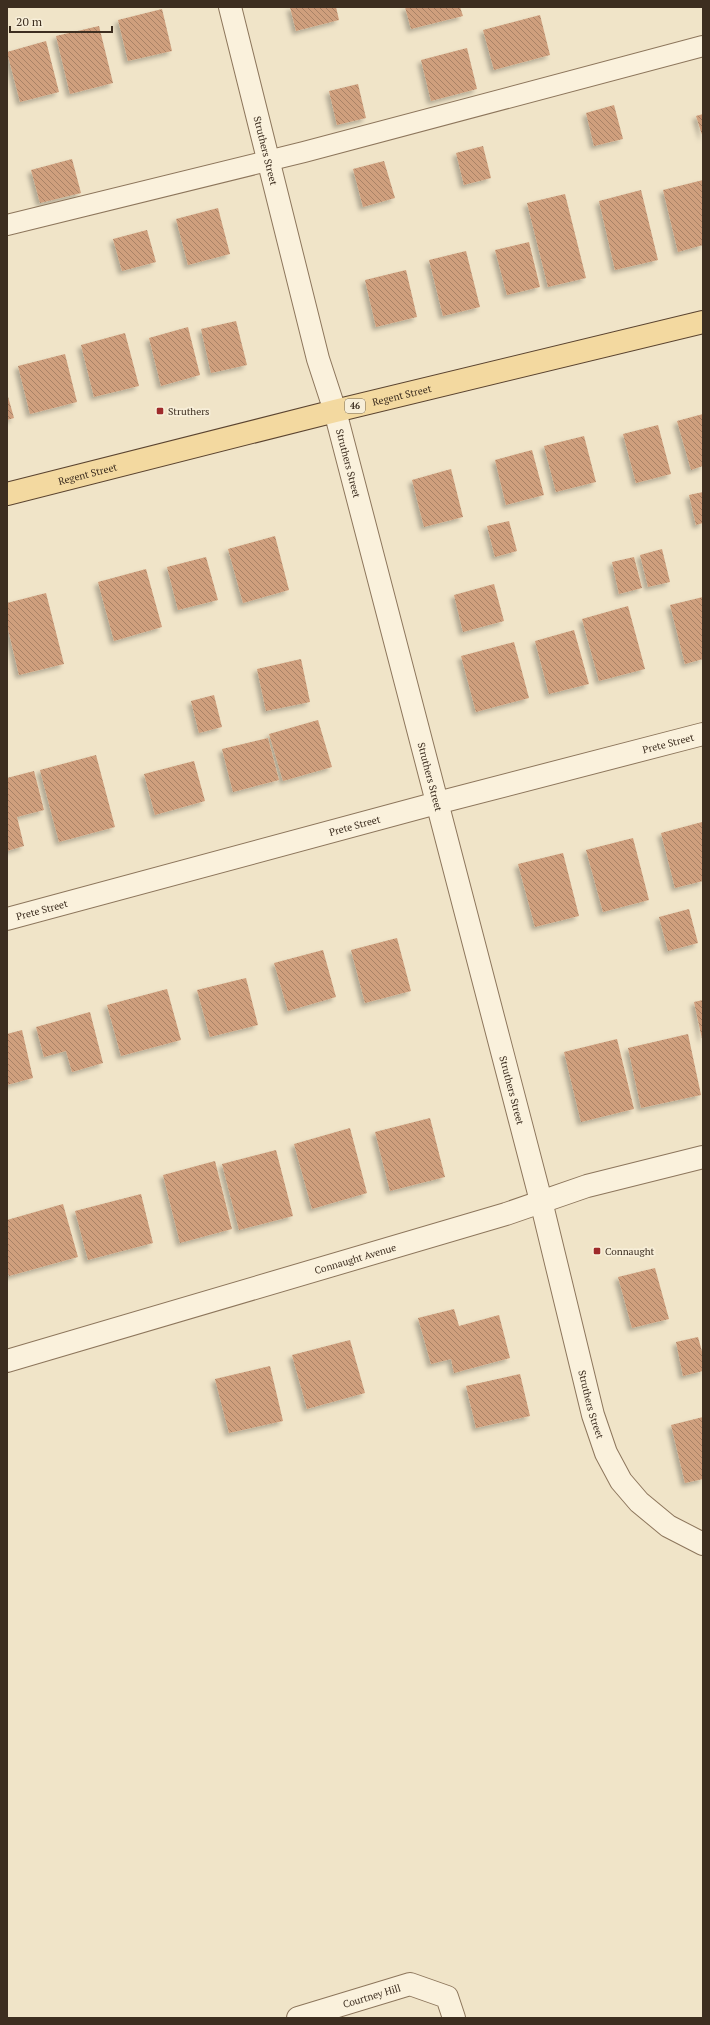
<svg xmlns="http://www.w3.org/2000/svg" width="710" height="2025" viewBox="0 0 710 2025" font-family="'PT Serif',serif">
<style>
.building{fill:url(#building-back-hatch);filter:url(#shadow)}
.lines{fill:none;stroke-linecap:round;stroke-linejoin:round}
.service-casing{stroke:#8d765c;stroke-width:22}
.minor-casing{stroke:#8d765c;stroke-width:24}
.tertiary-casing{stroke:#8d765c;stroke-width:24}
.primary-casing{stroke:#5b4430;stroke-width:24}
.service{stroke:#faf1dc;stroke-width:20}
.minor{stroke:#faf1dc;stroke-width:22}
.tertiary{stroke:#faf1dc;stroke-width:22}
.primary{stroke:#f3d9a0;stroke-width:22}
.poi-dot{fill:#9e2a2b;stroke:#f7eed8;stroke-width:1.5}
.labels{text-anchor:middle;stroke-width:3.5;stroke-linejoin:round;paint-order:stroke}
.shield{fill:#f7eed8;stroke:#756857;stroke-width:1}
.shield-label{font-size:9px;font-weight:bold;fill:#3d2e20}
.street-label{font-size:10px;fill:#3d2e20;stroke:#f7eed8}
.poi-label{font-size:10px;fill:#3d2e20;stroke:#f7eed8;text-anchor:start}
</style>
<defs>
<pattern id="building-back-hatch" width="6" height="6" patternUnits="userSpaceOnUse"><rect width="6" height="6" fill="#cf9f7d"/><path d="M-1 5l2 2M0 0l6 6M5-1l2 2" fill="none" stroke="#a98266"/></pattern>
<filter id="shadow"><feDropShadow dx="-3.5" dy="3.5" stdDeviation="2" flood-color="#0004"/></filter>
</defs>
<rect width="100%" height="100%" fill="#f0e4c8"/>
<path class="building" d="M290 7H336L339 20 296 31Z
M405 7H460L463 16 411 29Z
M162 9 172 51 128 61 118 20Z
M540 15 550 55 494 70 483 30Z
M99 26 113 83 70 94 56 36Z
M46 41 59 92 20 102 7 52Z
M467 48 477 89 431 101 421 60Z
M358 84 366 118 337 125 329 91Z
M614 105 623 139 594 146 586 113Z
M703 114V138L696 116Z
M483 146 491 178 464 185 456 153Z
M72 159 81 193 40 203 31 170Z
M384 161 395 198 363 207 353 169Z
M703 180V245L678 252 663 190Z
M641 190 658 260 615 270 599 201Z
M565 194 586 278 548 287 527 203Z
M218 208 230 254 188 265 176 219Z
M147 230 156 262 122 271 113 239Z
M529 242 540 287 507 295 495 250Z
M466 251 480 307 443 316 429 260Z
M406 270 417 317 376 327 365 280Z
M236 321 247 365 211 373 201 329Z
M188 327 200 375 161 386 149 338Z
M125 333 139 386 94 397 81 345Z
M65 354 77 402 30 414 18 366Z
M7 393 14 418 7 420Z
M703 414V466L691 470 677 421Z
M658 425 671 474 636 483 623 434Z
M584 436 596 482 556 492 544 446Z
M532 450 544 495 506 505 495 460Z
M451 469 463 517 424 527 412 480Z
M703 492V523L696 525 689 495Z
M509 521 517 551 495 557 487 526Z
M275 536 289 590 243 603 228 549Z
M662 549 670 582 648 587 640 555Z
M206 557 218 600 178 610 167 567Z
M634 557 642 588 619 594 612 562Z
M146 569 162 627 114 641 98 582Z
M494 584 504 621 463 632 454 595Z
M46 593 64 664 19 675 7 625V603Z
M703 597V659L685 664 670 605Z
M628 606 645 669 599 681 582 619Z
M574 630 589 684 549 694 535 641Z
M514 642 529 698 476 712 461 656Z
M301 659 310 702 266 711 257 669Z
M214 695 222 727 199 733 191 701Z
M318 720 332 767 283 781 269 734Z
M268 738 279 780 233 792 222 749Z
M96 755 115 827 59 842 40 770Z
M194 761 205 801 155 815 144 774Z
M34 771 44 810 17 817 24 846 7 851V778Z
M702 822 703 881 675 888 661 833Z
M633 838 649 900 603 912 586 850Z
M563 853 579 916 535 927 518 864Z
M689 909 698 943 668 951 659 917Z
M397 938 411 991 365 1003 351 950Z
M323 950 336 997 288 1011 274 963Z
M246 978 258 1025 210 1037 197 990Z
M167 989 181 1040 121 1056 107 1005Z
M703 1000V1039H702L694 1002Z
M90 1012 103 1063 72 1072 66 1051 44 1057 36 1027Z
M22 1030 33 1078 7 1085V1034Z
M688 1034 701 1095 641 1108 628 1048Z
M617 1039 634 1109 581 1122 564 1052Z
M430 1118 445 1177 390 1191 375 1132Z
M350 1128 367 1193 312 1209 294 1144Z
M276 1150 293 1216 239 1230 222 1164Z
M215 1161 232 1229 180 1243 163 1175Z
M141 1194 153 1243 88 1260 75 1211Z
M63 1204 78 1257 9 1276 7 1269V1220Z
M655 1268 669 1319 632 1328 618 1277Z
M454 1309 459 1326 499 1315 510 1358 454 1373 451 1359 431 1364 418 1318Z
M698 1337 703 1355V1371L683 1376 676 1342Z
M350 1340 365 1393 307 1409 292 1355Z
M270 1366 283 1421 229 1433 215 1379Z
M520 1374 530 1416 476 1428 466 1386Z
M703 1417V1479L685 1483 671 1425Z"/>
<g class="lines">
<defs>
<path id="service" d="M7 225 304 152 703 46"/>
<g id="minor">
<path id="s1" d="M230 7 318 359 335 411"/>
<path id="s2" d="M7 919 437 803 703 734"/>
<path id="s3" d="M7 1361 506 1214 587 1186 703 1157"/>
<path id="s4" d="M298 2018 410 1984 447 1997 454 2018"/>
</g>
<g id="tertiary">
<path id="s5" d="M335 411 541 1201 593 1415 606 1453 621 1481 639 1502 668 1526 703 1544"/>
</g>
<g id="primary">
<path id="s6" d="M7 494 335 411 703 322"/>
</g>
</defs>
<use href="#service" class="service-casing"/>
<use href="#minor" class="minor-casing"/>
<use href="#tertiary" class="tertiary-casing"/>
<use href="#primary" class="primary-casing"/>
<use href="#service" class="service"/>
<use href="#minor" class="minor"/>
<use href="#tertiary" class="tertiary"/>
<use href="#primary" class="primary"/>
</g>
<g class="poi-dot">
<rect x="156" y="407" width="8" height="8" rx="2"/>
<rect x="593" y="1247" width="8" height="8" rx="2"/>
</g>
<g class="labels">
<rect class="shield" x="345" y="399" width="20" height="14" rx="3"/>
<g class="shield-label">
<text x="355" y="409">46</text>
</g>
<g class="street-label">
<text dy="4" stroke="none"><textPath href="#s1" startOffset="148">Struthers Street</textPath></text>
<text dy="4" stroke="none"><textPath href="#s6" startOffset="407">Regent Street</textPath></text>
<text dy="4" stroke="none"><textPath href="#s5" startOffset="54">Struthers Street</textPath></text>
<text dy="4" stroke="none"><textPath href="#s6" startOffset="83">Regent Street</textPath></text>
<text dy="4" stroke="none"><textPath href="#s2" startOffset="684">Prete Street</textPath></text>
<text dy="4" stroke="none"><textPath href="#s5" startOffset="378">Struthers Street</textPath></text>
<text dy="4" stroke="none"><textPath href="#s2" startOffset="360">Prete Street</textPath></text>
<text dy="4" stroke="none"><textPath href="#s2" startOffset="36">Prete Street</textPath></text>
<text dy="4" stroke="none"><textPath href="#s5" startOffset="702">Struthers Street</textPath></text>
<text dy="4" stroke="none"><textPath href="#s3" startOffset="363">Connaught Avenue</textPath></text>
<text dy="4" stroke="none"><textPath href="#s5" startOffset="1026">Struthers Street</textPath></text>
<text dy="4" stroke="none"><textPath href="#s4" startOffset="77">Courtney Hill</textPath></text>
</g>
<g class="poi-label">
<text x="168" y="415">Struthers</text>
<text x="605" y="1255">Connaught</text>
</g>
</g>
<rect width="710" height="2025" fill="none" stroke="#3d2e20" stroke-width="16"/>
<path d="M10 26v6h102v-6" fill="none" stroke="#3d2e20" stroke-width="2"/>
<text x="16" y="26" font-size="12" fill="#3d2e20" stroke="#f7eed8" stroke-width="3" paint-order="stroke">20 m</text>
</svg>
